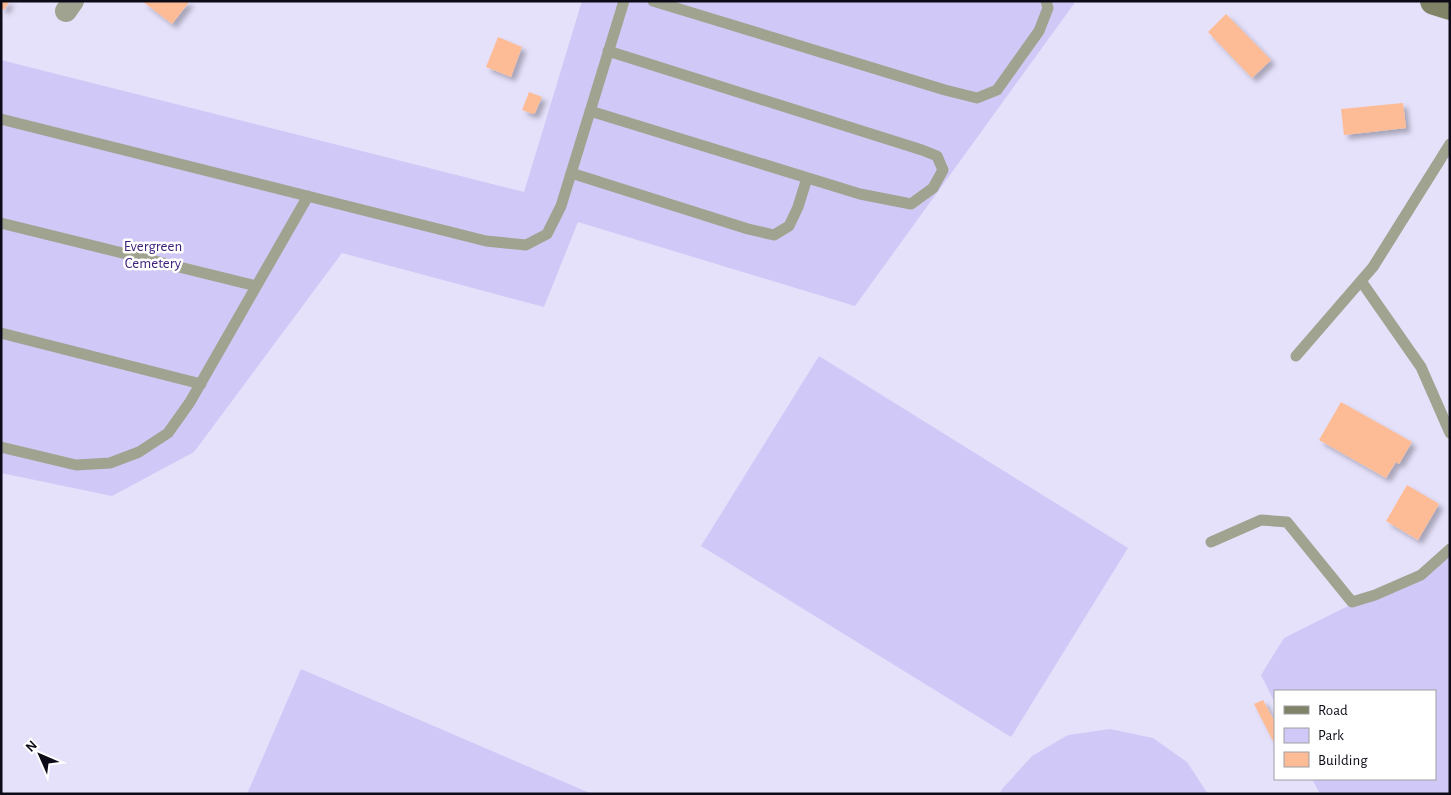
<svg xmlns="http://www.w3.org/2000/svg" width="1451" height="795" viewBox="0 0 1451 795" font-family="'Alegreya Sans',sans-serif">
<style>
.green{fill:#d0c9f7}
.building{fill:#fdbc95;filter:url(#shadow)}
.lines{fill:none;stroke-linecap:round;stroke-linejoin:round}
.lane{stroke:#a0a38f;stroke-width:11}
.street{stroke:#a0a38f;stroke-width:22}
.secondary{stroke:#808366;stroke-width:28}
.labels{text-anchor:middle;stroke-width:5;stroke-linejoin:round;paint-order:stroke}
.park-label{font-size:15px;fill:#3f217c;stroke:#fff}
</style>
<defs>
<filter id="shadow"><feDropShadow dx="4.5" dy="4.5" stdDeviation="2.5" flood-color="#0004"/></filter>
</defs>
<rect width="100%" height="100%" fill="#e5e1fb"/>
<path class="green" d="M582 1H1076L855 306 578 222 544 307 342 253 194 452 112 496 1 473V60L524 192Z
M819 356 1128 548 1011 737 701 546Z
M1450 555V794H1320L1312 779H1435V691H1275V703L1261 675 1284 638Z
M301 669 592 794H247Z
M1110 729 1153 738 1187 762 1208 794H1000L1002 789 1032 756 1068 735Z"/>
<path class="building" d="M1 1H10L4 10 1 8Z
M142 1H190L172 24Z
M1226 14 1271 60 1252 78 1208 32Z
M498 37 522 47 511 77 486 67Z
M529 92 542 97 535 113 533 114 522 110Z
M1403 103 1406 128 1344 135 1341 109Z
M1341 402 1412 442 1399 464 1396 462 1386 478 1319 440Z
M1407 485 1439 504 1418 540 1386 521Z
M1263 700 1275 722V740L1273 741 1254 704Z"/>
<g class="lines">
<path class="lane" d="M653 1 945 90 977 98 997 90 1039 31 1048 8 1046 1
M590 111 860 194 911 204 933 188 943 170 937 156 922 150 608 51
M1 119 486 241 526 245 547 234 561 206 624 1
M571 173 748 229 774 235 789 226 798 207 807 178
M1 223 256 286
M1361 281 1421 367 1450 433
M1 333 201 384
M1296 356 1373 267 1450 144
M1 447 76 465 110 463 139 452 168 433 190 402 308 196
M1211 542 1261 520 1287 522 1352 602 1375 595 1421 575 1450 549"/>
<path class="street" d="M66 11 73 1"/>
<path class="secondary" d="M1434 1 1450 6"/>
</g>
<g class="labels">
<g class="park-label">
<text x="153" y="251">Evergreen<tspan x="153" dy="17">Cemetery</tspan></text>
</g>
</g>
<rect width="1451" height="795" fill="none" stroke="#0e0b19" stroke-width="5"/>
<rect x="1274" y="690" width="162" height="90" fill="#ffffff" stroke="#9f9da3"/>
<rect x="1284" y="706" width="25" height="8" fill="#808366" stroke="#9f9da3"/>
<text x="1318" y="715" font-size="15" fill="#0e0b19">Road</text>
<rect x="1284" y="728" width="25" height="15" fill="#d0c9f7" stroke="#9f9da3"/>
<text x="1318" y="740" font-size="15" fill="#0e0b19">Park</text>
<rect x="1284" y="752" width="25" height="15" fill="#fdbc95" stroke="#9f9da3"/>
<text x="1318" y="765" font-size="15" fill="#0e0b19">Building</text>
<g transform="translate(40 755) rotate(315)" stroke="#ffffff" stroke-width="4" paint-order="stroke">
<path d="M0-4L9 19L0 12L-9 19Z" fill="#0e0b19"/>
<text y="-8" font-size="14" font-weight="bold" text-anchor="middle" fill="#0e0b19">N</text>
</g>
</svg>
